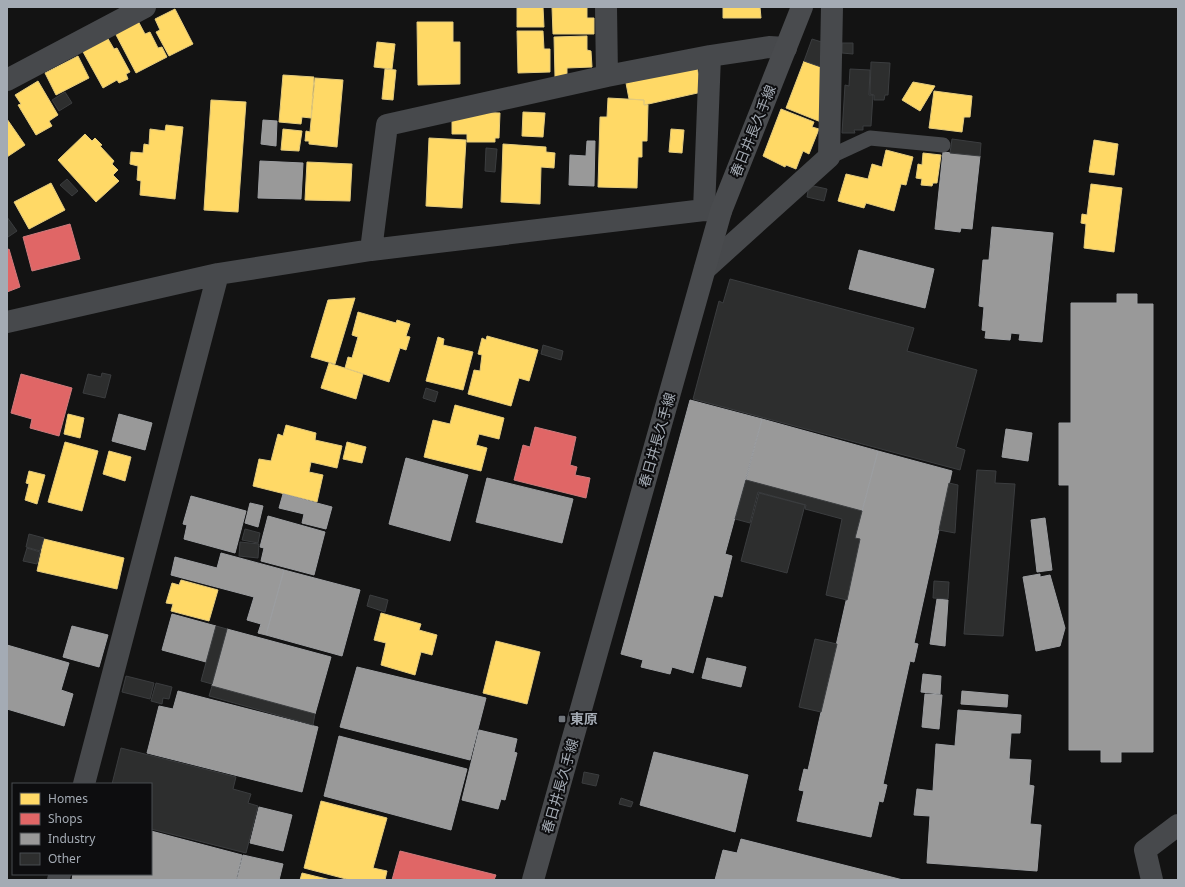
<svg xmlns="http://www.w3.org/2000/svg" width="1185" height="887" viewBox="0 0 1185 887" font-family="'Noto Sans','Noto Sans JP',sans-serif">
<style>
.homes{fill:#ffd966;stroke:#e4cb7d}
.shops{fill:#e06666;stroke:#ce7b7d}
.industry{fill:#999;stroke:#9c9ea1}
.building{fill:#2d2e2e;stroke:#3b3d3f}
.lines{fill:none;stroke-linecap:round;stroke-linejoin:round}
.lane{stroke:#47494c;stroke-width:15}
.street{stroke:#47494c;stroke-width:22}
.primary{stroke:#494b4e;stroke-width:22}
.poi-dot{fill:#71767c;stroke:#0d0d0f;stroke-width:1.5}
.labels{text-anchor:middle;stroke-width:4;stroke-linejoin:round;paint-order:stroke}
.street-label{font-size:14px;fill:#a4abb4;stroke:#0d0d0f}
.poi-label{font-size:14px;font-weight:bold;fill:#a4abb4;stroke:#0d0d0f;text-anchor:start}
</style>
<rect width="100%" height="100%" fill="#131313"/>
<path class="homes" d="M517 7H543L544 27H517Z
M552 7H587V18H594V34H553Z
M723 7H760L761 18H723Z
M175 9 193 44 169 56 156 32 160 30 155 19Z
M137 19 145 34 150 32 158 48 162 47 167 57 136 73 114 31Z
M417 22H453V42H460V84L418 85Z
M517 31H543L544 49H550V72L518 73Z
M587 36V50L591 51 592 67 567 68V77H555L554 37Z
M107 37 114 49 117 48 130 72 126 74 128 79 119 83 117 80 103 88 82 50Z
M377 42 395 44 392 69 374 67Z
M78 56 89 78 56 95 45 73Z
M804 61 824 68 821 122 786 108Z
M697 67 702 92 644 105V100L629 99 626 83Z
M385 69 396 70 393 100 382 99Z
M283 75 314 77 311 118 302 117 301 124 279 122Z
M315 78 343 80 337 147 309 144V141H305L306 131 310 132Z
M38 81 58 115 49 121 52 126 36 135 18 105 21 104 15 95Z
M913 82 935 86 920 111 902 100Z
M934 91 972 96 970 117H964L962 132 929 128Z
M608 98 644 100V105H648L647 141H642V157H638L637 188 598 187 600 117H607Z
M211 100 246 102 238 212 204 210Z
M781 109 814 122 812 127 819 129 809 154 803 151 796 169 786 165 785 167 763 156Z
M468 112 500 113 499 138H495V142H467V134H452V118Z
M523 112 545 113 543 137 522 136Z
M7 119 25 145 7 157Z
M166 125 183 127 175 199 140 195 141 181 137 180 138 166 130 164 131 152 143 153 144 144 149 145 150 129 165 131Z
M283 129 302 131 299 151 281 150Z
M671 129 684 130 682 153 669 152Z
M85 134 92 141 95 138 102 145 100 146 114 161 112 164 118 170 113 175 119 181 96 202 58 160Z
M429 138 466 140 462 208 426 206Z
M1094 140 1118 144 1114 175 1089 172Z
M503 144 546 147V152L555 153 554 168 541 167 540 204 501 202Z
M886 150 913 157 906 185 901 184 894 211 866 203 864 208 838 201 846 174 868 179 872 164 882 167Z
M923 153 941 155 937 183H933L932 186 921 185 922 179 916 178 918 164 922 165Z
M307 162 352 164 350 201 305 200Z
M51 183 65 210 29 229 14 202Z
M1091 184 1122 188 1114 252 1084 248 1086 224 1081 223 1082 214 1087 215Z
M355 298 335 364 311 357 328 300Z
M358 312 396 323 397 320 410 324 406 336 410 337 406 350 400 348 389 382 345 368 348 357 352 358 358 337 352 335Z
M487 336 538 350 529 381 519 378 511 406 468 394 474 370 480 371 482 355 478 354 482 338 486 340Z
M438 337 444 339 443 345 473 352 463 390 426 381Z
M329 363 363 374 356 399 321 388Z
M455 405 504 418 499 439 479 434 476 445 487 448 481 471 424 457 433 420 450 424Z
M68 414 84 418 80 438 64 434Z
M286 425 316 433 315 440 342 446 337 468 311 462 309 472 323 475 317 502 253 486 259 459 271 461 278 434 283 436Z
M65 442 98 451 82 511 48 502Z
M347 442 366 447 362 463 343 459Z
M109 451 131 457 125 481 103 474Z
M29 471 45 475 37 504 25 500 29 484 26 483Z
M44 539 124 558 117 589 37 571Z
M181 580 218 590 209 621 171 611 173 604 166 603 172 583 179 585Z
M381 613 421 624 419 630 437 635 432 655 421 652 415 675 381 665 386 643 374 640Z
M496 641 540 652 527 704 483 693Z
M321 801 387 818 373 868 387 871 385 880H350L304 868Z
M302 873 331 880H300Z"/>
<path class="shops" d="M70 224 80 259 32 271 23 237Z
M9 249 20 287 7 292V250Z
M21 374 72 388 59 436 30 428 32 419 11 413Z
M535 427 576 437 570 465 577 467 575 475 590 478 586 498 514 480 523 445 530 447Z
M400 851 496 875 494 880H392Z"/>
<path class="industry" d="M263 120 277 121 276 146 261 144Z
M587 141H595L594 186 569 185 570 155 586 156Z
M943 152 980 156 972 229 961 228 960 232 935 229Z
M260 161 303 163 301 199 258 198Z
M992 227 1053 233 1042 342 1019 340 1020 334 1011 333 1010 340 985 338 986 331 982 330 984 307 979 306 983 260H989Z
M859 250 934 269 925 308 849 289Z
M1117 294H1137V304H1153V752H1121V762H1101V750H1069V485H1059V423H1071V303H1117Z
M690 400 762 419 725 554 732 556 722 597 714 595 693 673 672 667 670 674 641 667 643 660 621 654Z
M119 414 152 423 145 450 112 441Z
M762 419 878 451 862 511 746 480Z
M1006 429 1032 433 1028 461 1002 457Z
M878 451 952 471 914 643 918 644 914 662 910 661 883 784 887 785 883 802 879 801 871 837 797 821 804 791 799 790 804 769 808 770 860 539 855 538Z
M406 458 468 475 450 541 389 524Z
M487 478 573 499 562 543 476 522Z
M283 494 332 507 326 529 302 523 304 514 279 508Z
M191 496 246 511 235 553 184 539 187 525 183 524Z
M250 503 263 506 258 527 245 523Z
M268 516 325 532 314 575 261 561 264 548 260 547Z
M1045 518 1052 570 1037 572 1031 520Z
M221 553 284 570 266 635 258 633 261 624 247 620 254 597 171 575 175 557 217 568Z
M284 570 360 590 342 656 266 635Z
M1040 574V577L1050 575 1065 628 1060 646 1036 651 1023 577Z
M937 599 948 600 945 646 930 644Z
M172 614 216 626 206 662 162 650Z
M72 626 108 635 99 667 63 657Z
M227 629 331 657 315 714 212 686Z
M7 645 69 663 61 690 73 694 64 726 7 709Z
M707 658 746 667 741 687 702 678Z
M357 667 486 698 470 760 340 727Z
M923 674 941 676 940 694 921 692Z
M178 691 318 727 302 792 147 753 159 706 173 709Z
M962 691 1008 695 1007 707 961 704Z
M925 694 942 695 939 729 922 727Z
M958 710 1021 715 1020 733H1011L1009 759 1031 760 1029 785 1034 786 1030 824 1041 825 1037 871 927 863 930 816 914 815 917 789 933 791 936 744 955 746Z
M479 730 517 739 514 752 517 753 505 800 501 799 498 809 462 800Z
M339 736 467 769 451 830 324 796Z
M654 752 748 775 735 832 640 805Z
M259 807 292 815 283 851 250 843Z
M151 831 242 855 236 880H72L73 874H151Z
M741 839 903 880H715L723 850 737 853Z
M243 855 283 864 279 880H237Z"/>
<path class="building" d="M812 39 828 44 824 68 804 61Z
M842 43H853V54L842 53Z
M871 62 890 63 888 95H885L884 100H874V95L870 94Z
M850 69 870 70 869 95H873L871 126H863V130H854L855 133H842L845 85 849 86Z
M65 92 72 103 59 111 52 100Z
M952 139 981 143 980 156 950 153Z
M486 148 497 149 495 172 485 171Z
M67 179 78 191 72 196 60 185Z
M809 185 827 189 824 201 807 197Z
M7 217 17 231 8 237 7 235Z
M730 279 914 328 907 351 977 370 956 447 965 450 960 470 693 399 719 301 723 303Z
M543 345 563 351 561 360 541 354Z
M102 373 111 375 105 398 83 393 88 374 101 377Z
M426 388 438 392 435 402 423 398Z
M977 470 996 471 995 483 1015 484 1003 636 964 634Z
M746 480 862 511 855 538 860 539 847 600 826 595 842 519 805 509 806 505 758 492 750 523 735 519Z
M949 483 958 485 955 533 939 530Z
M759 493 805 505 787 573 741 561Z
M245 529 260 533 258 543 242 540Z
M29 534 44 538 40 551 26 547Z
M240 542 259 544 258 558 239 556Z
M27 548 40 552 37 564 23 561Z
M934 581 949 582 948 599 933 598Z
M370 595 388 600 385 612 367 606Z
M216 626 227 629 212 684 201 681Z
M815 639 837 644 821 712 799 707Z
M126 676 154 683 150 699 122 692Z
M156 683 172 687 169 699 163 698 162 704 151 701Z
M212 686 315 714 313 725 209 696Z
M121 748 236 777 233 789 251 794 248 803 258 806 246 853 151 829V784H112Z
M584 772 599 775 596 786 582 783Z
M621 798 633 802 631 807 619 804Z"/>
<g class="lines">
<path class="lane" d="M829 157 870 138 943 145"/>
<path class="street" d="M606 7 607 76
M710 56 769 47 786 48
M7 80 145 7
M371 250 387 125 607 76 710 56 704 210
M705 269 829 157 832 7
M7 322 218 274 371 250 704 210 721 211
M84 784 218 274
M58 880 60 874
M1152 880 1145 850 1178 825"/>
<path class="primary" d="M533 880 721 211 802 7"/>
</g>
<rect class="poi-dot" x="558" y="715" width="8" height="8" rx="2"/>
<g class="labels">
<g class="street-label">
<text transform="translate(753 131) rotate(-68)" y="5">春日井長久手線</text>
<text transform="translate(657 440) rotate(-74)" y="5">春日井長久手線</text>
<text transform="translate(560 786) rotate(-74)" y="5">春日井長久手線</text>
</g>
<g class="poi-label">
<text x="570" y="724">東原</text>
</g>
</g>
<rect width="1185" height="887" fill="none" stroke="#a4abb4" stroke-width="16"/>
<rect x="12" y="783" width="140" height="92" fill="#0d0d0f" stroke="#494c51"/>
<rect x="20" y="793" width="20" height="12" fill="#ffd966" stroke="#494c51"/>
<text x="48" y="803" font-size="12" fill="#a4abb4">Homes</text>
<rect x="20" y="813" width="20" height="12" fill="#e06666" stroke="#494c51"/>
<text x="48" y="823" font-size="12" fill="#a4abb4">Shops</text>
<rect x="20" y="833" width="20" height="12" fill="#999999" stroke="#494c51"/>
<text x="48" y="843" font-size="12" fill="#a4abb4">Industry</text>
<rect x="20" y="853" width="20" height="12" fill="#2d2e2e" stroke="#494c51"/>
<text x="48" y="863" font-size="12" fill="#a4abb4">Other</text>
</svg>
